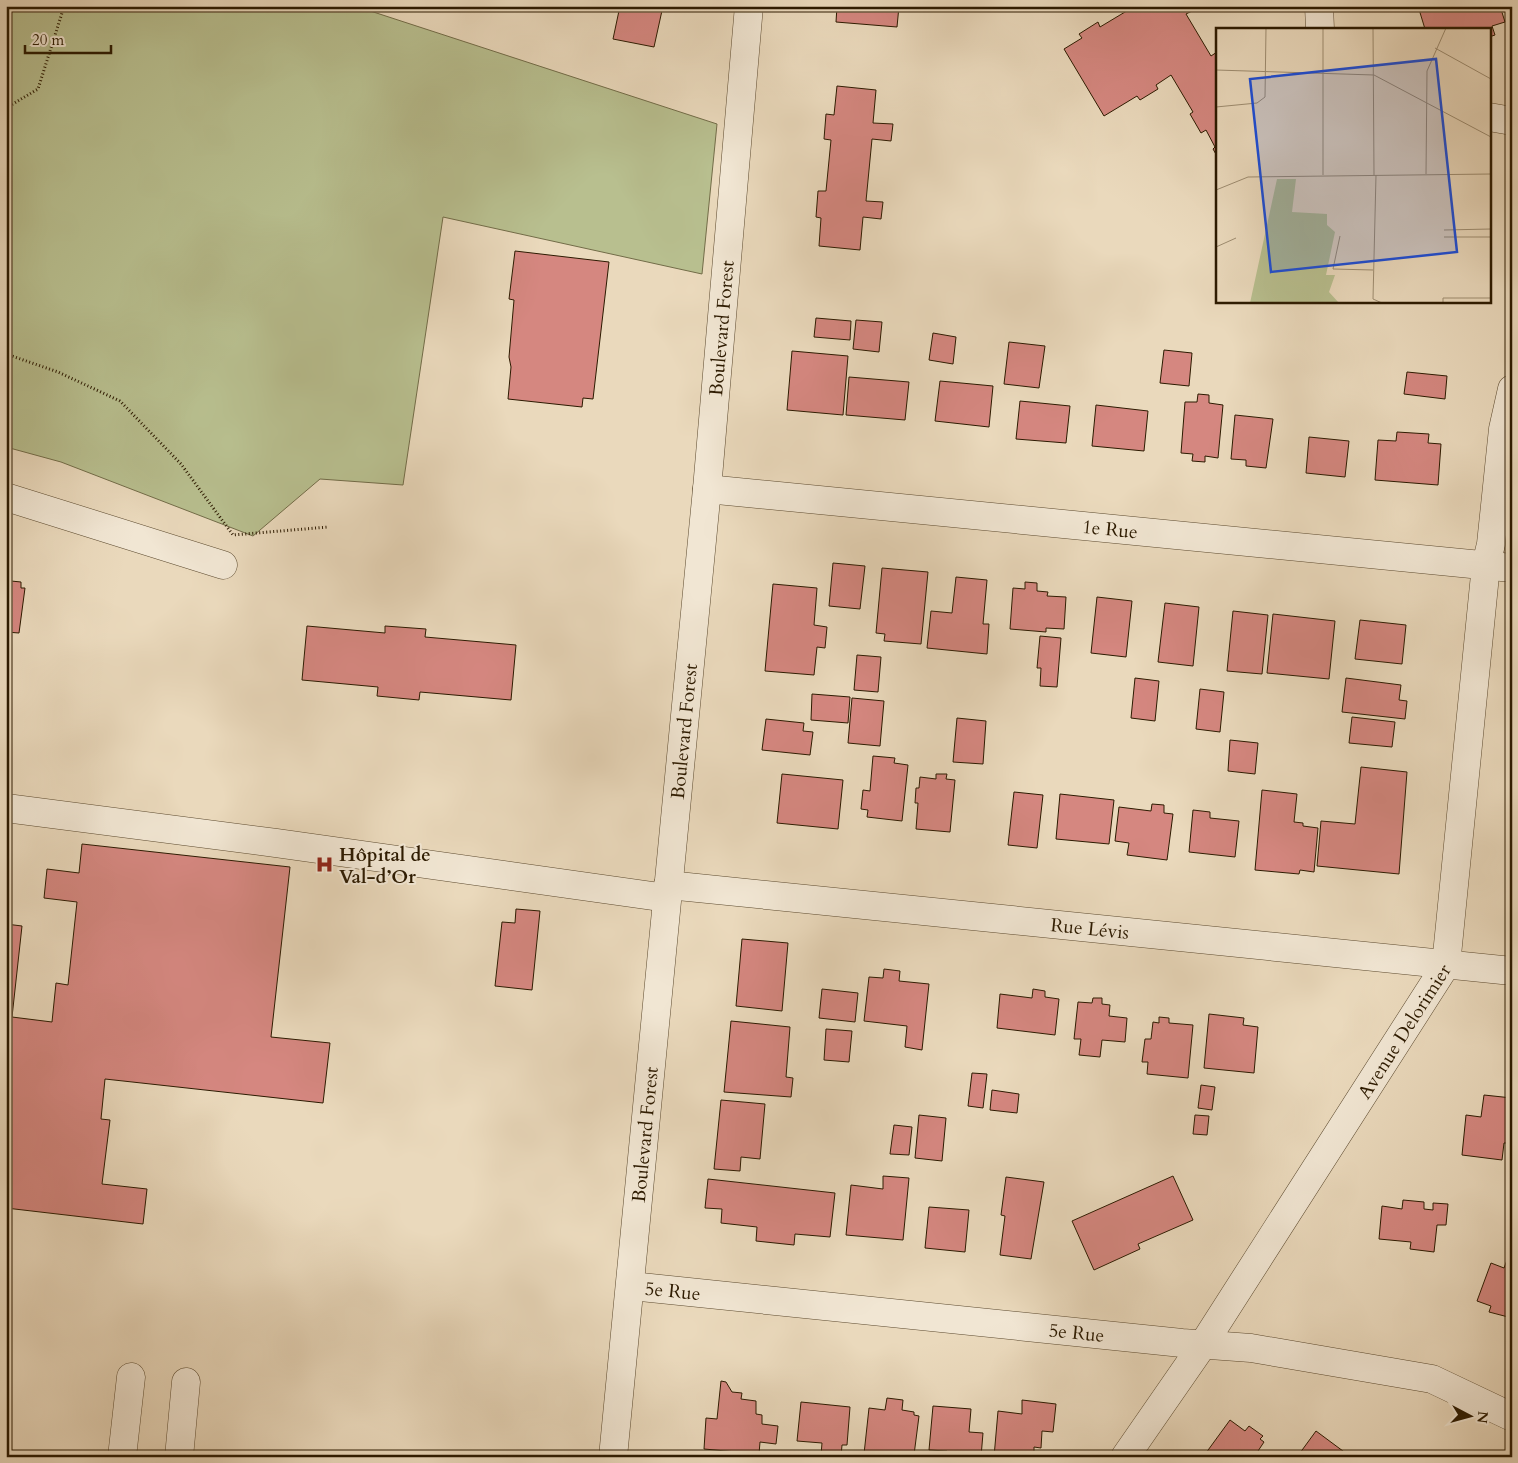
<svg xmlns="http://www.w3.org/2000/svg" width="1518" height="1463" viewBox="0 0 1518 1463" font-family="Cardo,serif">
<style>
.green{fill:#b8bf8f;stroke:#726c48}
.building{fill:#d58780;stroke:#2c1a00}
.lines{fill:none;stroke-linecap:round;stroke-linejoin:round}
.minor-casing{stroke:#5c4a2f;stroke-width:29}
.path{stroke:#2c1a00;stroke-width:3;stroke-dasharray:1 2.5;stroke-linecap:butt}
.minor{stroke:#f1e6d3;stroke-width:28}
.labels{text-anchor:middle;stroke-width:4;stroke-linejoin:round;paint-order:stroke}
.street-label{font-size:19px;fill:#2c1a00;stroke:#f1e6d3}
.poi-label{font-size:19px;font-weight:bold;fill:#2c1a00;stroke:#f1e6d3;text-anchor:start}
.inset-road{fill:none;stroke:#9e8d71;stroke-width:1}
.view{fill:#1d4ed8;fill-opacity:0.15;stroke:#1d4ed8;stroke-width:2.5}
.inset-edge{fill:none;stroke:#2c1a00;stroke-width:2.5}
</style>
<rect width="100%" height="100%" fill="#ead9bc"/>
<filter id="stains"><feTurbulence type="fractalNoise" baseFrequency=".004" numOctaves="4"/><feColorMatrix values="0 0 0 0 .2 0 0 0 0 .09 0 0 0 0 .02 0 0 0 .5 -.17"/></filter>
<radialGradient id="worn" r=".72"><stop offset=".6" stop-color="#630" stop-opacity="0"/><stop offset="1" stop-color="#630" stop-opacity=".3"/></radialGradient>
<path class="green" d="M6 6H355L717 124 702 274 443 217 403 485 320 479 253 536 61 462 6 447Z"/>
<path class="building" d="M620 6H663L654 47 613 39Z
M837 6H899L897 27 836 22Z
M1135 6H1189L1192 11 1186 14 1211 56 1217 52V156L1213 149 1215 147 1206 130 1201 133 1190 114 1193 112 1171 75 1156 85 1158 89 1140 100 1137 96 1104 116 1064 49 1082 38 1079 34 1098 22 1100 27Z
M1418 6H1500L1505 22 1492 26 1495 35 1489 37V29H1425Z
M837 86 876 90 873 123 893 124 891 141 872 139 866 201 883 202 881 219 863 217 860 250 819 246 821 218 816 217 818 191H826L831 140 824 139 826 114 834 115Z
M515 251 609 262 593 399 583 398 582 407 508 399 511 367 509 357 514 300 509 299Z
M816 318 851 321 850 340 814 337Z
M856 320 882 322 879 352 853 349Z
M933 333 956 337 953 364 929 360Z
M1009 342 1045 346 1039 388 1004 384Z
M1164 350 1192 353 1189 386 1160 383Z
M792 351 848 356 843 415 787 410Z
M1407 372 1447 376 1445 399 1404 394Z
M849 377 909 382 905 420 846 415Z
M940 381 993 386 989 427 935 421Z
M1198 394 1209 395V403L1223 405 1218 458 1205 456V462L1192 461 1193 454 1181 453 1185 402H1197Z
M1020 401 1070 406 1066 443 1016 439Z
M1096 405 1148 411 1144 451 1092 446Z
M1235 415 1273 419 1266 468 1246 466V460L1231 459Z
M1397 432 1429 434 1428 443 1441 444 1438 485 1375 480 1378 440 1396 441Z
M1309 437 1349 441 1345 477 1306 473Z
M833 563 865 566 860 609 829 606Z
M882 568 928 572 921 644 884 641 885 634 876 633Z
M956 577 987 580 983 624H989L987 654 927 648 931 611 952 613Z
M11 581 21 582V588H25L19 633 6 632V596Z
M1025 582 1037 583V591L1048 592 1047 596 1066 597 1064 629 1046 628V632L1010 629 1013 588 1025 589Z
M773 584 817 588 814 625 827 627 825 648 817 647 814 675 765 671Z
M1097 597 1132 601 1126 657 1091 653Z
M1165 603 1199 607 1193 666 1158 662Z
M1233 611 1268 615 1262 674 1227 671Z
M1273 614 1335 621 1329 679 1267 673Z
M1360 620 1406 625 1402 664 1355 659Z
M307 626 385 633V626L426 629 425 637 516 645 511 700 420 692 419 700 377 696 378 687 302 680Z
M1040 636 1061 638 1057 687 1040 686 1041 668H1037Z
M857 655 881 657 878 692 854 690Z
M1135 678 1159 681 1155 721 1131 718Z
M1346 678 1401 685 1399 700 1407 701 1405 719 1342 712Z
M1200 689 1224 692 1220 732 1196 729Z
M812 694 850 697 848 723 811 720Z
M852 698 884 701 880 746 848 743Z
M1352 717 1395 722 1392 747 1349 743Z
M957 718 986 721 983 764 953 762Z
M766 719 804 723 803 731 813 732 810 755 762 750Z
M1230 740 1258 743 1255 774 1228 771Z
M873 756 895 758 894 763 908 765 902 821 867 817 868 810 861 809 863 790 870 791Z
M1361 767 1407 772 1399 874 1317 866 1321 821 1355 824Z
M782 774 843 780 838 829 777 823Z
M936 774H947L946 779 955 780 950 832 916 829 918 803H915L916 788H919L920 777 936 779Z
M1262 790 1297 794 1294 822 1303 823V826L1318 828 1314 872 1300 870 1299 874 1255 870Z
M1014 792 1043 795 1037 848 1008 845Z
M1060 794 1114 800 1109 844 1056 839Z
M1152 804 1164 805V813L1173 814 1167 860 1127 855 1129 843 1115 841 1119 807 1151 811Z
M1193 810 1210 812V818L1239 821 1235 857 1189 852Z
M82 844 290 867 271 1037 330 1043 323 1103 105 1079 101 1119 110 1120 102 1184 147 1189 143 1224 6 1208V924L22 926 12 1017 52 1022 56 983 68 985 77 902 44 898 47 869 79 873Z
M516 909 540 911 532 990 495 986 502 922 515 923Z
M742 939 788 943 782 1011 736 1006Z
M884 969 900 971 899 981 929 984 922 1050 905 1047 907 1026 864 1021 869 977 883 978Z
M822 989 858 993 855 1022 819 1018Z
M1033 989 1045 991V997L1059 999 1055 1035 997 1028 1000 994 1032 998Z
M1093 998H1102V1004L1110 1005 1109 1016 1127 1018 1125 1042 1102 1040 1100 1057 1079 1055 1081 1039H1074L1078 1002 1092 1003Z
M1209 1014 1244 1018 1243 1025 1258 1027 1254 1073 1204 1068Z
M1159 1017 1169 1018V1023L1193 1025 1188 1078 1147 1074 1148 1062H1142L1145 1039H1151L1153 1022 1159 1023Z
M731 1021 790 1027 786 1077 793 1078 791 1097 724 1092Z
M826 1029 852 1031 849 1062 824 1060Z
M972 1073 987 1074 983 1108 968 1106Z
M1201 1085 1215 1087 1212 1110 1198 1108Z
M992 1090 1019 1094 1017 1113 990 1110Z
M1484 1095 1512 1098V1143H1504L1502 1160 1462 1155 1466 1115 1481 1117Z
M721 1100 765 1104 760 1159 741 1157 740 1171 714 1169Z
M919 1115 946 1118 942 1161 915 1158Z
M1195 1115 1209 1116 1207 1135 1193 1134Z
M894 1125 912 1127 909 1155 890 1154Z
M883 1176 909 1178 903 1240 846 1235 851 1185 883 1189Z
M1173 1176 1193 1220 1138 1244 1140 1249 1094 1270 1072 1221Z
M1006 1177 1044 1182 1031 1259 1000 1255 1005 1216 1001 1215Z
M708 1179 835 1193 830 1237 795 1234 794 1245 756 1241 757 1227 721 1223 722 1209 705 1208Z
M1403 1200 1424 1202V1209L1433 1210V1203L1448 1204 1446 1225H1437L1434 1252 1410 1249 1411 1242 1379 1239 1382 1206 1402 1209Z
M929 1207 969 1210 965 1252 925 1248Z
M1507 1260 1512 1261V1318L1489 1312 1491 1306 1477 1301 1491 1263 1504 1268Z
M721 1381 726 1382 732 1392 742 1393 741 1399 756 1401V1414L762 1415V1424L778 1426 776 1444 760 1442 759 1454 704 1449 706 1418 717 1419Z
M887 1398 903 1400 902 1410 914 1412V1415L919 1416 914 1455 885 1457 864 1454 869 1408 885 1410Z
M1022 1400 1056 1404 1053 1432 1042 1431 1041 1448 1034 1447V1457H994L998 1411 1022 1414Z
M801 1402 850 1407 847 1445H842L841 1457 821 1455 822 1443 797 1441Z
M933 1406 971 1409 969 1432 983 1433 981 1457H947V1451L929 1450Z
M1230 1420 1245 1431 1249 1426 1263 1436 1260 1439 1264 1442 1254 1457H1203Z
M1316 1431 1351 1457H1297Z"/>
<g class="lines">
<defs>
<g id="minor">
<path d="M1319 6 1320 29"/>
<path d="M1489 117 1512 121"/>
<path id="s1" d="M707 489 1512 568"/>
<path d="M6 497 223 565"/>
<path d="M6 808 276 843 667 898"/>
<path id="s2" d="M668 885 1512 971"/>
<path id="s3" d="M631 1286 1182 1343 1251 1348 1432 1379 1512 1417"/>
<path d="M122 1457 131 1377"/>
<path d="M179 1457 186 1382"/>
<path id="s4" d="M613 1457 707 489 749 6"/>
<path id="s5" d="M1125 1457 1204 1343 1446 965 1486 565 1491 544 1503 429 1512 389"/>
</g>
</defs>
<use href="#minor" class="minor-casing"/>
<path class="path" d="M6 108 38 89 62 13 60 6
M6 354 58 372 120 401 181 464 233 535 328 527"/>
<use href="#minor" class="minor"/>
</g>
<defs>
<symbol id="hospital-bare" viewBox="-9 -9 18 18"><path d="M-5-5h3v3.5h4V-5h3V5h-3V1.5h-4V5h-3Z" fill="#8f2418" stroke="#f1e6d3" stroke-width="2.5" paint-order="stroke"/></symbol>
</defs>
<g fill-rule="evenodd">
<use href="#hospital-bare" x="312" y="852" width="25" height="25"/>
</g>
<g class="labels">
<g class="street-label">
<text dy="7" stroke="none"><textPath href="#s4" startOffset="1134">Boulevard Forest</textPath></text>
<text dy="7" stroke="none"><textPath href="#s1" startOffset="405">1e Rue</textPath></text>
<text dy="7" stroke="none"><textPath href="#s4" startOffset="729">Boulevard Forest</textPath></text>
<text dy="7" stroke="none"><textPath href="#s2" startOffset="424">Rue Lévis</textPath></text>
<text dy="7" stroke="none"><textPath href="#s5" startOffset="509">Avenue Delorimier</textPath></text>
<text dy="7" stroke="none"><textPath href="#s4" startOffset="324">Boulevard Forest</textPath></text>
<text dy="7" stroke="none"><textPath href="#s3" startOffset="42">5e Rue</textPath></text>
<text dy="7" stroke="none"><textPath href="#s3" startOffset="448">5e Rue</textPath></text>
</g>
<g class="poi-label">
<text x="339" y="861">Hôpital de<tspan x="339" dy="22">Val-d’Or</tspan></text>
</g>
</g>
<g transform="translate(1216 28)">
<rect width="275" height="275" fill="#ead9bc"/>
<path d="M61 151H80L76 184 111 186V197L119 204 110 247H119L113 264 123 275H34Z" fill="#b8bf8f"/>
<path class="inset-road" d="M107 0V147M157 0 158 147M219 20 275 51M0 42 158 47 275 109M0 79 41 75 49 69 50 0M210 146 211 43 230 0M160 147 157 271 166 275M0 162 32 149 275 146M228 202 275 201M124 208 117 241 157 242M228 209H275M0 219 20 210M227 275V270H275"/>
<path class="view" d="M220 31 241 224 55 244 34 51Z"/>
<rect width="275" height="275" class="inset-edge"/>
</g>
<rect width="1518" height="1463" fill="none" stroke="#ead9bc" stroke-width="25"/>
<rect x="8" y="8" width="1503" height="1448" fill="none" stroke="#2c1a00" stroke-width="2.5"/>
<rect x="12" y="12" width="1493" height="1438" fill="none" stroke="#2c1a00"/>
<g transform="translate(1470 1416) rotate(96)" stroke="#f1e6d3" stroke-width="4" paint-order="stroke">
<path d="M0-4L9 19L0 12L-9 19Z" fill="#2c1a00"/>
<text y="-8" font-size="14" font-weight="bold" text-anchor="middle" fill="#2c1a00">N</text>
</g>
<path d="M25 45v8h86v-8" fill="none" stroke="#2c1a00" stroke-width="2.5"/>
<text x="32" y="45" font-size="15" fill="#2c1a00" stroke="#f1e6d3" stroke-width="4" paint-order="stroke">20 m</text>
<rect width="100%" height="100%" filter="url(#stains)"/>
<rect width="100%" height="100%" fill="url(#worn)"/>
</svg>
